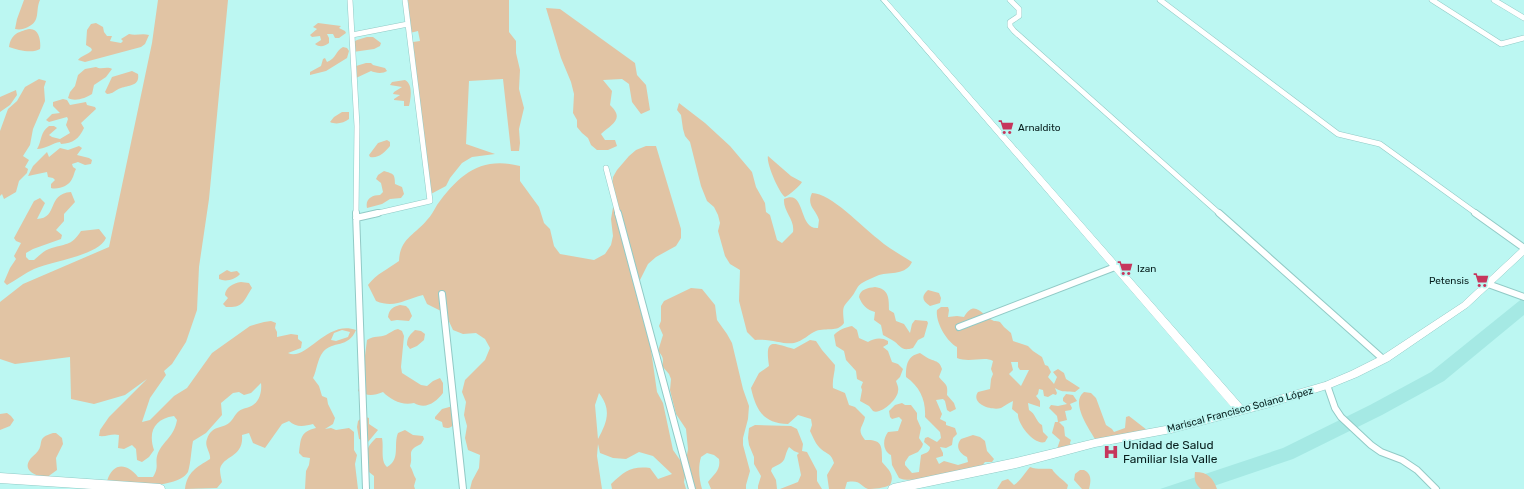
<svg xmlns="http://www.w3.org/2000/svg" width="1524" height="489" viewBox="0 0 1524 489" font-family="Rubik,sans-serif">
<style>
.built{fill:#a5e9e4}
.green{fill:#e1c4a4;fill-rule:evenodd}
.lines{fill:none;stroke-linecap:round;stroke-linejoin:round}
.minor-far1-casing{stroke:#91cac6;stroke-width:6}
.minor-casing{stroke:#91cac6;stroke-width:8}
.tertiary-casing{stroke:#91cac6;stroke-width:1}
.minor-far1{stroke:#fff;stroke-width:5}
.minor{stroke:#fff;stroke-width:6}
.tertiary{fill:#fff;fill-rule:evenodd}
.labels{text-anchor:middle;stroke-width:3.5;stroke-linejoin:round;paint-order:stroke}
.poi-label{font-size:10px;fill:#061d1c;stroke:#bcf7f2;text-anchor:start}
.street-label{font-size:10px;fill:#061d1c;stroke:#bcf7f2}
.near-poi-label{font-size:12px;fill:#061d1c;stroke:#bcf7f2;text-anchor:start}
</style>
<rect width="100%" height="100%" fill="#bcf7f2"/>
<path class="built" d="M1524 297V315L1444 381 1382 415 1293 459 1205 489H1160L1283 448 1370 405 1431 372Z"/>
<path class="green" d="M24 0H40C35 11 41 21 28 27 24 29 20 30 15 29L17 19Z
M158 0H228L209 199 199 267 197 310 186 342 172 364 164 371 166 375 150 398 142 422 150 420 174 396 187 388 212 353 250 326 264 322 271 321 276 323 275 328 277 332V337L291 334 298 335V339L302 342 301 348 288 353C306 362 327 319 356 330 348 349 333 340 323 352 317 360 317 370 313 378L319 386 322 396 327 398 328 404 335 418 333 424 325 429 331 428 336 430 349 428 354 432V450L357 455 355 464 358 489H305L306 471 309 465 310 458 303 457 299 453C301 438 300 432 316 428L313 424C305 426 296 428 289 421L282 424 265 448 253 443 249 433 242 435C244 458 223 455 220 469 220 473 221 478 222 482L217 488 185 489C187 472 197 467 210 459 211 452 204 447 207 439 212 425 222 429 229 423 233 420 235 414 239 411 243 408 249 408 253 405 260 401 262 390 261 383L251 393 244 395 239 392 233 393 221 403 222 415 206 433 193 441C191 451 191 462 188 472 177 489 130 487 107 481 113 462 127 463 138 477H153C160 466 154 463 158 453 164 440 174 437 177 420L174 416C154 419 148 432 154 450L149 457 142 462 137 460 136 449 132 445 124 449 118 448 119 435C112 433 107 437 99 436L100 430 109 417 147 379 125 395 94 404 71 399 70 357 15 364 0 359V302L23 284 109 247 152 43ZM342 330 350 332 348 337 336 341 331 340 334 333Z
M408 0H509V32L516 41V53L520 70 519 89 524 108 519 129 520 143 519 151H511L503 79 469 81 466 144 495 154 472 157 462 163 450 178 446 186 429 195 413 42 420 41 418 31 410 33Z
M546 8 560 9 635 63 637 75 646 85 650 110 641 114 632 102 629 84 622 79 603 80 612 91 610 105C625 119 612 124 601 134L605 140H615L617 146 608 150H597L591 145 588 138 582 133 577 127V120L573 113 574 94 571 82 561 58Z
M96 23 103 27 104 32 107 36H112L110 41 121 43 123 41 121 39 129 34C136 36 142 33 149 35L145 44 141 47 85 62 78 60C82 55 88 55 92 50L91 48 86 45 87 30 91 24Z
M318 23 341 26 339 28 345 31 346 33 339 38H335L333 34H327L329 38V43C325 46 320 48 315 44L321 40 320 36 312 37 310 35 317 29 313 27Z
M29 29C40 28 41 43 40 49 32 54 18 50 9 47 11 34 18 32 29 29Z
M367 37H373L381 43 380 46 374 49 353 52 352 43 357 40Z
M343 47 347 48 349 51 347 58 326 71 310 75V72L321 66 323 59 325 58 327 62C336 59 336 50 343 47Z
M366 63H371L373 65 385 68 387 71C383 74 375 73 371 71L356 78V66Z
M96 67C101 70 107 66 112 69L106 77 94 85 92 94C86 98 75 102 68 98L70 92 75 86 78 75 85 69Z
M132 71 138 74C140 86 129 85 121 88 115 90 113 94 107 94L105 92 112 77Z
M39 79 46 81 44 87 45 101 33 129 30 145 23 156 29 160 25 167 28 169 27 173 19 181 16 192 4 199 2 194 0 196V131L8 109 17 101 25 87Z
M405 80C413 84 411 98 409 106H404V101L394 100V99L400 95 393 94 394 92 402 87 390 85 392 82Z
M16 90 17 95 10 105 0 112V97Z
M63 99 67 100 70 105 86 102 87 105 95 107 96 109 81 123 84 128C79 139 73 143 61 144L60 142C52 143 46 149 37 149 42 141 40 132 49 126H54L57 128 49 135 52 137 60 139 70 133 66 125 68 119 67 117 49 122 46 120 52 114 60 113 53 106V102Z
M679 103 705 123 730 146 752 172 756 187 765 203 766 212 770 215 777 240 782 243 793 232C795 219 783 212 784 199 806 188 798 230 818 228L819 220C816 209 806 206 812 193 831 193 862 227 878 239 888 248 901 255 912 262 906 275 891 272 879 275 874 277 867 280 862 283 857 286 856 291 853 295 843 308 842 304 844 323 837 333 827 327 816 331 809 334 803 341 794 343 784 345 769 338 755 340L747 332 739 301 740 270 730 264 725 256 718 231 720 223 718 215 714 207 707 201 701 186 690 142 685 136 683 129 681 115 677 110Z
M342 112H349V119C344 123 336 125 330 122L334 117Z
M387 140 390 142V146C385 152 378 159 370 157L369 155 378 143Z
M79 146 82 148 77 155 89 158 92 160 91 164 85 165 78 162 72 164 73 167 76 169C74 172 74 176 72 179 69 186 58 190 51 188V184L55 180 53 178 48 177 47 172 28 176 33 166 47 152 49 157 60 148 68 150Z
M646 146H656L681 229V238L676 246 656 257 648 264 639 282 648 329 657 392 663 403 673 450 685 467 688 449 686 429 676 414 670 390 671 379 669 374 662 366C664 359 663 356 658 351L663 335 659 326 661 321V306L664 301 691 288 702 289 715 305 717 320 727 334 732 343 743 389 749 406 748 419 743 438V445L750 471 746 485V489H711L708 482C714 474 721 470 719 459L714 455 707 453 701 457C698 467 699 479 702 489H690L686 469 684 482 686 489H612L611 484C625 471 631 466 650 468L658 479 672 474 653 456 639 452 626 459 613 458 600 453 598 444 597 456 602 489H470L472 481 479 468 480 455 468 450 465 438 467 426 464 415 466 402 462 392 465 380 485 360 490 348 485 339 476 333 463 334 453 330 445 313 427 304 423 295C405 299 395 309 376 301L368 285C377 273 387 270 399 261 400 238 415 235 427 220 431 216 434 210 437 205 459 175 480 156 520 166V181L539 207 544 223 550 229 554 246 560 254 594 260 605 254 611 245 613 236 611 219 614 202 612 185 613 177 617 170 629 156 636 150ZM599 393C612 410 607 422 598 439L595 405Z
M768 156 791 176 802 182C800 186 789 195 785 197 779 193 766 163 768 156Z
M384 171C393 174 395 173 395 184L402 187 404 194 401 198 390 199 382 204 367 208C365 199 372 195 380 195L383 192 381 183 376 179 378 175Z
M71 192 75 202 64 214V221L56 230 62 235 61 239 33 249 26 253V257L29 260H34C39 256 43 251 49 249 65 243 71 247 81 231L99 229 106 238C98 256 52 261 34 269 25 273 16 280 7 285L4 282 10 268 16 259 14 256 21 243 16 241 14 238 34 201 40 198 45 203 37 219C59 218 46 194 71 192Z
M227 270 231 272 237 271 240 274C235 280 225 282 219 279V275Z
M241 282 249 283 252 288C243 302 243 308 226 307L223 304 228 298 225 295C225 288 233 283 241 282Z
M875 287C889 289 889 298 889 310L894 313 896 321 904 324 910 333 912 324 915 320 927 321 928 323 924 337 918 340 913 348C900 352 901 345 892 340 889 338 886 337 883 335L881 325 874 320 875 312C867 310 862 305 859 297 860 289 868 288 875 287Z
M928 290 939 293 941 298 940 303 930 306C922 301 921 296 928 290Z
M400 305 406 306 409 309 412 316 409 321 397 320 391 321 388 317C389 309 393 307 400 305Z
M941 307H948L949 310 948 317 957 316 964 317C975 298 982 316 994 321 996 321 998 321 1000 322L1004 327 1011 333 1013 341 1028 346 1033 351 1042 357 1045 365 1048 366 1051 372 1048 377 1054 384 1057 377 1053 372 1058 369 1064 373 1066 379 1080 388 1075 392C1068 391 1062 393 1055 388L1057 393 1056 395 1053 394 1048 397 1044 396 1043 390 1039 389 1038 394 1036 396 1040 401V407L1028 403 1029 410C1036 414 1036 422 1042 425L1043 432 1048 437 1045 442C1035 446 1017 424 1018 414L1012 409 1013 401C1008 403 1005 406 1001 408 992 411 970 404 978 392L990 389 991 379 993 374 991 369 993 361C985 356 969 363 957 358V347C947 342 935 322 937 310ZM1011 362H1018V367L1020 370H1029L1021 386 1009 374 1013 370Z
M852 326 857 330 859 338 868 342C874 338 882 337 888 341V344L883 347 888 351 892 362 898 364 903 369 900 377 896 381C897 384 899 388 898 391 898 399 881 415 873 411L869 406 860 401 862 390 861 387 863 382 857 379 856 371 846 360 844 351 836 346 834 335C838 330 846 327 852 326Z
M398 329 402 331 404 336 401 367 402 373 421 385 427 386 433 381 440 378 443 383V393C436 402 426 410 414 403 402 406 391 400 383 392 373 396 367 396 358 391L362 379 367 340C375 335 379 338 386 335 390 333 393 330 398 329Z
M415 330 421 331 425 334 424 340 417 346 410 349 407 345C407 337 410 335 415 330Z
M810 340 816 341 822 350 835 365C835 373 832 379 833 388L845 393 849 405 855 407 865 417C863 428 856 429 865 440 883 439 882 447 882 462 889 470 895 475 890 485 884 488 875 489 868 489 858 485 862 480 847 482L845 489H829L827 475 834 463C831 453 828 455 821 449 816 445 813 437 810 431L812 425 811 419 798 415 788 424C763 423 756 410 751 388L759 373 769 366C765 338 771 342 794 349Z
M920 353C922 354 924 356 926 357 933 362 939 359 942 369L939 377C946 386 948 383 947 395L954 403 956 409 950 412 947 410 945 401 943 399 936 400 942 414 940 419 946 422V425L955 428 957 434 953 438 952 445 946 448 940 447 943 453V456L936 458 939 464 944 461 958 465 968 462 967 457C959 453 955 446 961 439L973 435 980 437 985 441 987 451 994 459 992 462H985L981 467C964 470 912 485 899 478L892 465 891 455C883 451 882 440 888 432L898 431 902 420 899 417 892 419 890 417 889 411 895 405 902 403 905 405H911L917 413V419L921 428 919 438 923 444 922 447 918 452 909 456 905 462V465L912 473 919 472 921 455C926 453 930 452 930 447L924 442 925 438 928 437 937 442 941 438 940 432 925 417C926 400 920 387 906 377 906 365 907 356 920 353Z
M1084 392 1091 393 1096 398 1106 425 1112 429 1114 432 1125 428 1126 417 1129 416 1147 430 1095 439C1089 429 1070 402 1084 392Z
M1066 394 1073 395 1077 401 1070 404 1072 408 1071 410 1065 411 1067 420 1059 422 1064 427 1065 436 1071 440 1070 443 1071 446 1057 449 1060 440 1052 433 1055 422H1058L1057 416 1049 408 1051 405 1058 406 1067 404 1063 401V398Z
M453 406 454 424C451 428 448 429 443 427L442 422 435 419V417L442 409Z
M7 413 11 416 14 420 10 426 0 430V414Z
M363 416 369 418V424L378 430 368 442 359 439 357 427 358 421Z
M755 425 791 426 797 429 803 444 802 451 807 452 817 471V481L822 489H780L798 482 801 475 797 455 799 453 794 451 789 447C782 460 789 460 772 468L771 471 776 480 777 489H758V486L761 476 754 464V457L749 445 748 438 749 428Z
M405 430 413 435 423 436 424 439 421 444C405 451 414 455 410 466 413 470 413 475 416 479L414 486 415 489H374V476L369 472C369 457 361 452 376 438H382C384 447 380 461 387 467 401 459 393 445 398 433Z
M53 433H56L62 438 63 444 56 458 57 470 46 478C38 476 23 472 29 461 31 457 35 455 38 451 44 443 36 438 53 433Z
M1030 467C1038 470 1044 468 1052 469 1056 476 1063 479 1068 485L1067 489H997L1002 481 1008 479 1014 485C1022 479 1024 474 1030 467Z
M1080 470H1084C1092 474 1091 481 1089 489H1082L1074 480 1075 474Z
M1195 472C1208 472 1213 478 1217 489H1201C1195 484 1194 479 1195 472Z"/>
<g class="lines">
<defs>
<path id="minor-far1" d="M350 0 357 126 356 214
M1010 0 1019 9V16L1010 22V26L1014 31 1220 214
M1160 0 1338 134 1380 144 1477 214
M1432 0 1501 44 1524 38
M1494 0 1524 18
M352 35 408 24
M606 168 618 214
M374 214 430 201 405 0"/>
<path id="minor" d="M356 213 366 489
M618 213 692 489
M1219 213 1383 359
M1475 213 1524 248
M356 218 378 213
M1488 284 1524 297
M442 294 463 489
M959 327 1115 267
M1327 385 1335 408 1341 417 1371 445 1381 452 1402 460 1417 470 1436 489"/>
<path id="tertiary" d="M881 0H887L1243 406 1325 382 1351 371 1383 355 1462 303 1521 248 1524 247V255L1468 307 1389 361 1357 377 1330 388 1270 407 1171 433 1095 447 1016 468 915 489H888L889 486 893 484 1016 458 1095 439 1171 425 1233 409Z
M0 473 160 484 164 486 165 489H92L0 483Z"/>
</defs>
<use href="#minor-far1" class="minor-far1-casing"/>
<use href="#minor" class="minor-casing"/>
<use href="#tertiary" class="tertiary-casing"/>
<use href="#minor-far1" class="minor-far1"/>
<use href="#minor" class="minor"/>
<use href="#tertiary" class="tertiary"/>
</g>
<defs>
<symbol id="supermarket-bare" viewBox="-9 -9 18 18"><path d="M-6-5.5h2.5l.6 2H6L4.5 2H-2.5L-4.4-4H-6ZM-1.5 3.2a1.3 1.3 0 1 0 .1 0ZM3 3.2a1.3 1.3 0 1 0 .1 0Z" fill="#c6365c" stroke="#bcf7f2" stroke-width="2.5" paint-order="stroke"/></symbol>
<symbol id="hospital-bare" viewBox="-9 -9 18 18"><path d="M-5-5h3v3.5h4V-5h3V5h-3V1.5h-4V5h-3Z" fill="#c6365c" stroke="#bcf7f2" stroke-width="2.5" paint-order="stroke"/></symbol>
</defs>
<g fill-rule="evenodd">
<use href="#supermarket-bare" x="995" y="116" width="22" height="22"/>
<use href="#supermarket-bare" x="1114" y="257" width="22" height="22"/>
<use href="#supermarket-bare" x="1470" y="269" width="22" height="22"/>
<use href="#hospital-bare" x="1100" y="441" width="22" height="22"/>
</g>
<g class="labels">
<g class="poi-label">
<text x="1018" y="131">Arnaldito</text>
<text x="1137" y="272">Izan</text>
<text x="1469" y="284" text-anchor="end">Petensis</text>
</g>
<g class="street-label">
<text transform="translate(1240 409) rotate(-15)" y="4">Mariscal Francisco Solano López</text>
</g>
<g class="near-poi-label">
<text x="1123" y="449">Unidad de Salud<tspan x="1123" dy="14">Familiar Isla Valle</tspan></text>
</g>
</g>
</svg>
